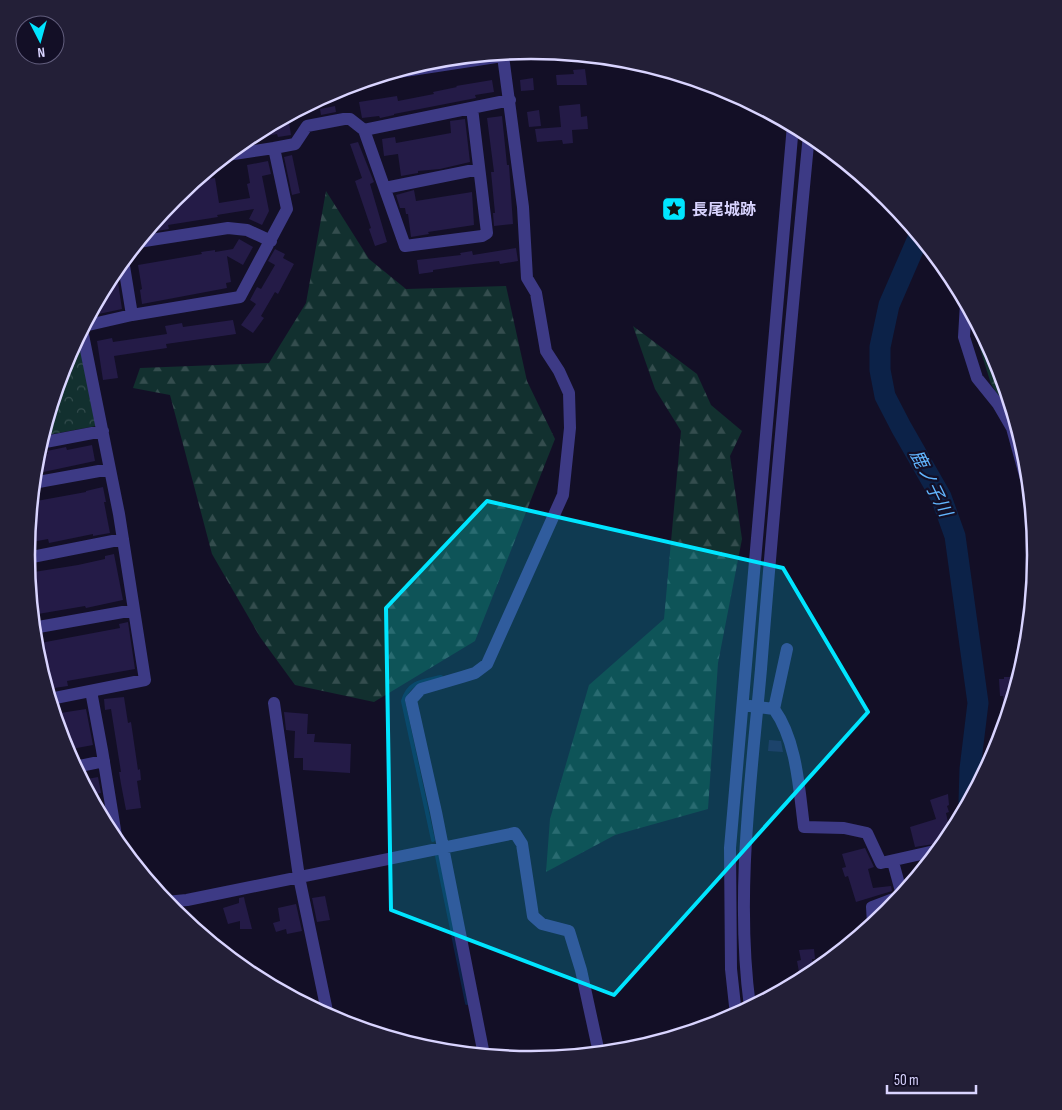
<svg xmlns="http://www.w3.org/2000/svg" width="1062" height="1110" viewBox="0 0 1062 1110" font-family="'Sofia Sans Condensed','Noto Sans JP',sans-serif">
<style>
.forest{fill:url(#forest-firs)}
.park{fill:url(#park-crowns)}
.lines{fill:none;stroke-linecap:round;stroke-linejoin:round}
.stream{stroke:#0c2248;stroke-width:4}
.river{stroke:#0c2248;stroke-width:21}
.building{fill:#241b47}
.minor{stroke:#3d3a85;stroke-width:12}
.marked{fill:#00e5ff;fill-opacity:0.2;stroke:#00e5ff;stroke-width:4;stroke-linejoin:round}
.labels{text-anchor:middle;stroke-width:4.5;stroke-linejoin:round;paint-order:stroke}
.poi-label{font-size:16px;font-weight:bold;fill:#d9d4ff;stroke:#130f26;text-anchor:start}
.water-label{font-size:18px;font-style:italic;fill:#62b6ff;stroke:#130f26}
.rim{fill:none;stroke:#d9d4ff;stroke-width:2.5}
</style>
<defs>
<pattern id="forest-firs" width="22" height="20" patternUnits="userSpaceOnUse" patternTransform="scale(1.25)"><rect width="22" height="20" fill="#12302f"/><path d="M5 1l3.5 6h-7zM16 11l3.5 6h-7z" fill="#344d4e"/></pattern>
<pattern id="park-crowns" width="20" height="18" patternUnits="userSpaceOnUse" patternTransform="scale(1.25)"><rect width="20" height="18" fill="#12302f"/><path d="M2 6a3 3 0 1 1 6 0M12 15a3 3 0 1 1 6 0" fill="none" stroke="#344d4e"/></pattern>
</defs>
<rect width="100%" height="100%" fill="#130f26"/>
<path class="forest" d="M326 191 369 259 406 289 506 286 527 381 555 439 475 641 374 702 295 685 260 637 212 554 170 395 133 388 140 368 269 363 306 303Z
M974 318 997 362 1015 421 991 384 973 326Z
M633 326 697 374 711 405 742 431 730 456 742 539 718 663 708 809 615 835 546 872 550 819 589 685 664 619 681 431 655 389Z"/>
<path class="park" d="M79 335 96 426 42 436 65 362Z"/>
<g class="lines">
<path class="stream" d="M433 840 403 701C409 681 423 681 441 677
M437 856 467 1003"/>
<path class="river" d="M919 236 889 305 880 347V370L885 396 901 427 941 497 955 536 978 703 970 769 969 802"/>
</g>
<path class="building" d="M585 69 587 85H557L556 75 574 74 573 70Z
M533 78 534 90 521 91 520 80Z
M492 80 494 92 475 95 476 98 394 114V115L380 118 379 116 362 118 359 102 397 96 398 101 434 94 433 92 457 87 456 86Z
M580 104 581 117 587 116 588 129 572 130 573 143 563 144 562 140 537 142 535 129 561 127 559 106Z
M335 106 336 112 321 115 320 109Z
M539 110 541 126 529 127 527 112Z
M502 116 507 165H509L513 224 494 226 493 213H495L491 172H494L487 118Z
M465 119 470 162 440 169 418 171V173L401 176 398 154 384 156 382 139 395 137 396 143 451 133 450 121Z
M289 122 291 135 278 137 277 134 246 140 251 135 270 125Z
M358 142 374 182 370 184 387 242 375 246 369 229 371 228 355 181 362 178 350 144Z
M292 155 300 193 292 195 284 157Z
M268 161 271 174 262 176 269 211 262 225 249 219 254 209 217 215 218 217 168 225 169 229 146 233 174 198 195 181 215 178 219 203 250 198 247 184 250 183 247 165Z
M414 190 416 201 472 192 474 225 428 232 429 234 411 237 408 214H406L405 208H400L396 195Z
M239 239 253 247 243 265 227 256 231 282 226 283 227 288 142 304 140 290 142 289 138 265 202 254 201 252 215 250V252L233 249Z
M516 248 518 261 500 264 499 261 474 264 433 270V272L419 274 417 260 461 255 460 253 472 251 473 255Z
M275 249 285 254 283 258 294 264 278 294 275 292 261 316 264 318 253 333 241 325 256 304 250 300 257 287 261 289 275 265 268 261Z
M116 269 122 309 89 316 96 303 103 302 101 293Z
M233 320 236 334 166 344 167 348 114 356 118 378 103 380 97 341 112 338 113 342 167 334 165 326 182 323 183 327Z
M92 445 95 461 34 474 36 456 48 454 47 451 66 447 67 450Z
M103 487 106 502H104L110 533 93 536V534L49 543 48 539 27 543 31 502 86 492V491Z
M114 554 123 600 86 608 85 606 32 615 31 598 38 597 34 572 78 565 105 559V556Z
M128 622 135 669 67 681 68 686 47 689 36 653 35 644 120 628 119 624Z
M1004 677H1019L1005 722H1004L1003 696H1000L999 679H1004Z
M124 697 128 723 131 722 138 770 140 769 141 780 137 781 141 808 126 810 121 784 119 772H121L111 709 105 710 104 699Z
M86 709 93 745 66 750 54 714Z
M284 712 308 714 307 734H315L314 742 351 744 350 773 303 770V758H294L295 731 286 730Z
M769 740 781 741 783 752 768 751Z
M98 777 101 793 90 795 82 780Z
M948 794 949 805 947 806 949 812 946 813 949 827 946 828 948 838 946 842 915 847 910 827 936 819 930 800Z
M865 848 874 867 868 869 873 888 891 886 892 891 856 902 848 876 845 877 842 868 846 867 842 854Z
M325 896 330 920 317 922 312 898Z
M244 897 245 902 252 929H240V921L228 924 223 908 239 903V898Z
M296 904 302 931 287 934 286 929 276 932 273 923 280 921 278 908Z
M814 949 815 959H812L814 973 805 978 804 971 799 972 797 961 801 960 799 950Z"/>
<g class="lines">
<path class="minor" d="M385 74 536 51
M364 130 405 246 482 236 487 233 472 108
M274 148 295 144 307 126 344 119H350L364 130 510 100
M385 188 479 169
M138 242 228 228 247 230 271 241
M123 260 132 315 240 297 287 209 274 148 227 155
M966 303 964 337 977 378 998 404 1012 428 1029 490
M84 326 132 315
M40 443 103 431
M33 483 110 469
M27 558 123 539
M33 628 134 610
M91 691 102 750 117 842
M50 699 145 680 119 514 82 330
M274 703 299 877 328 1016
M750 706 774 709C797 741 799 789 804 827L844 828 867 833 881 863 939 850
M774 709 787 649
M75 767 104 761
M893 862 902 895
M166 902 187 900 515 833 522 844 533 916 542 924 569 931 581 970 599 1053
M873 924 872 907 901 896
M750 1007C735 895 751 781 761 669 775 491 792 312 809 134
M736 1015 731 969 730 848 793 125
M484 1055 436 812 411 700 421 689 462 677 475 673 487 664 563 495 570 428 569 393 559 371 546 351 536 293 527 278 523 207 503 56"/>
</g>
<path class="marked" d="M487 501 783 568 868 712 614 995 391 910 386 608Z"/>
<defs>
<symbol id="sight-square" viewBox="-11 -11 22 22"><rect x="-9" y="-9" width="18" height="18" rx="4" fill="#00e5ff" stroke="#130f26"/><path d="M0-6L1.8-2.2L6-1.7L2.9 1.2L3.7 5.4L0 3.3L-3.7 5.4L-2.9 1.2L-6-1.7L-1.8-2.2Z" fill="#111"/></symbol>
</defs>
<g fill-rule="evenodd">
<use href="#sight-square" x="660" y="195" width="28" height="28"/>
</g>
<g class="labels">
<g class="poi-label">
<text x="692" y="215">長尾城跡</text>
</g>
<g class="water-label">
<text transform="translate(931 483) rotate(64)" y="6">鹿ノ子川</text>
</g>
</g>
<path d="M0 0H1062V1110H0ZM35 555a496 496 0 1 1 992 0a496 496 0 1 1-992 0Z" fill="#231f37" fill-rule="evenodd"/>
<path class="rim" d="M35 555a496 496 0 1 1 992 0a496 496 0 1 1-992 0Z"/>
<g transform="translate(40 40) rotate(174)"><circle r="24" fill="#130f26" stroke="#625e7d"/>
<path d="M0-4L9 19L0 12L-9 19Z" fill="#00e5ff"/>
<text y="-8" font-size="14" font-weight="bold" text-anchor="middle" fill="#d9d4ff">N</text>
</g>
<path d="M887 1085v8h89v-8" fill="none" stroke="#d9d4ff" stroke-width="2.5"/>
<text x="894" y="1085" font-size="15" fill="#d9d4ff" stroke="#130f26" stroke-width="4" paint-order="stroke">50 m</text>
</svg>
